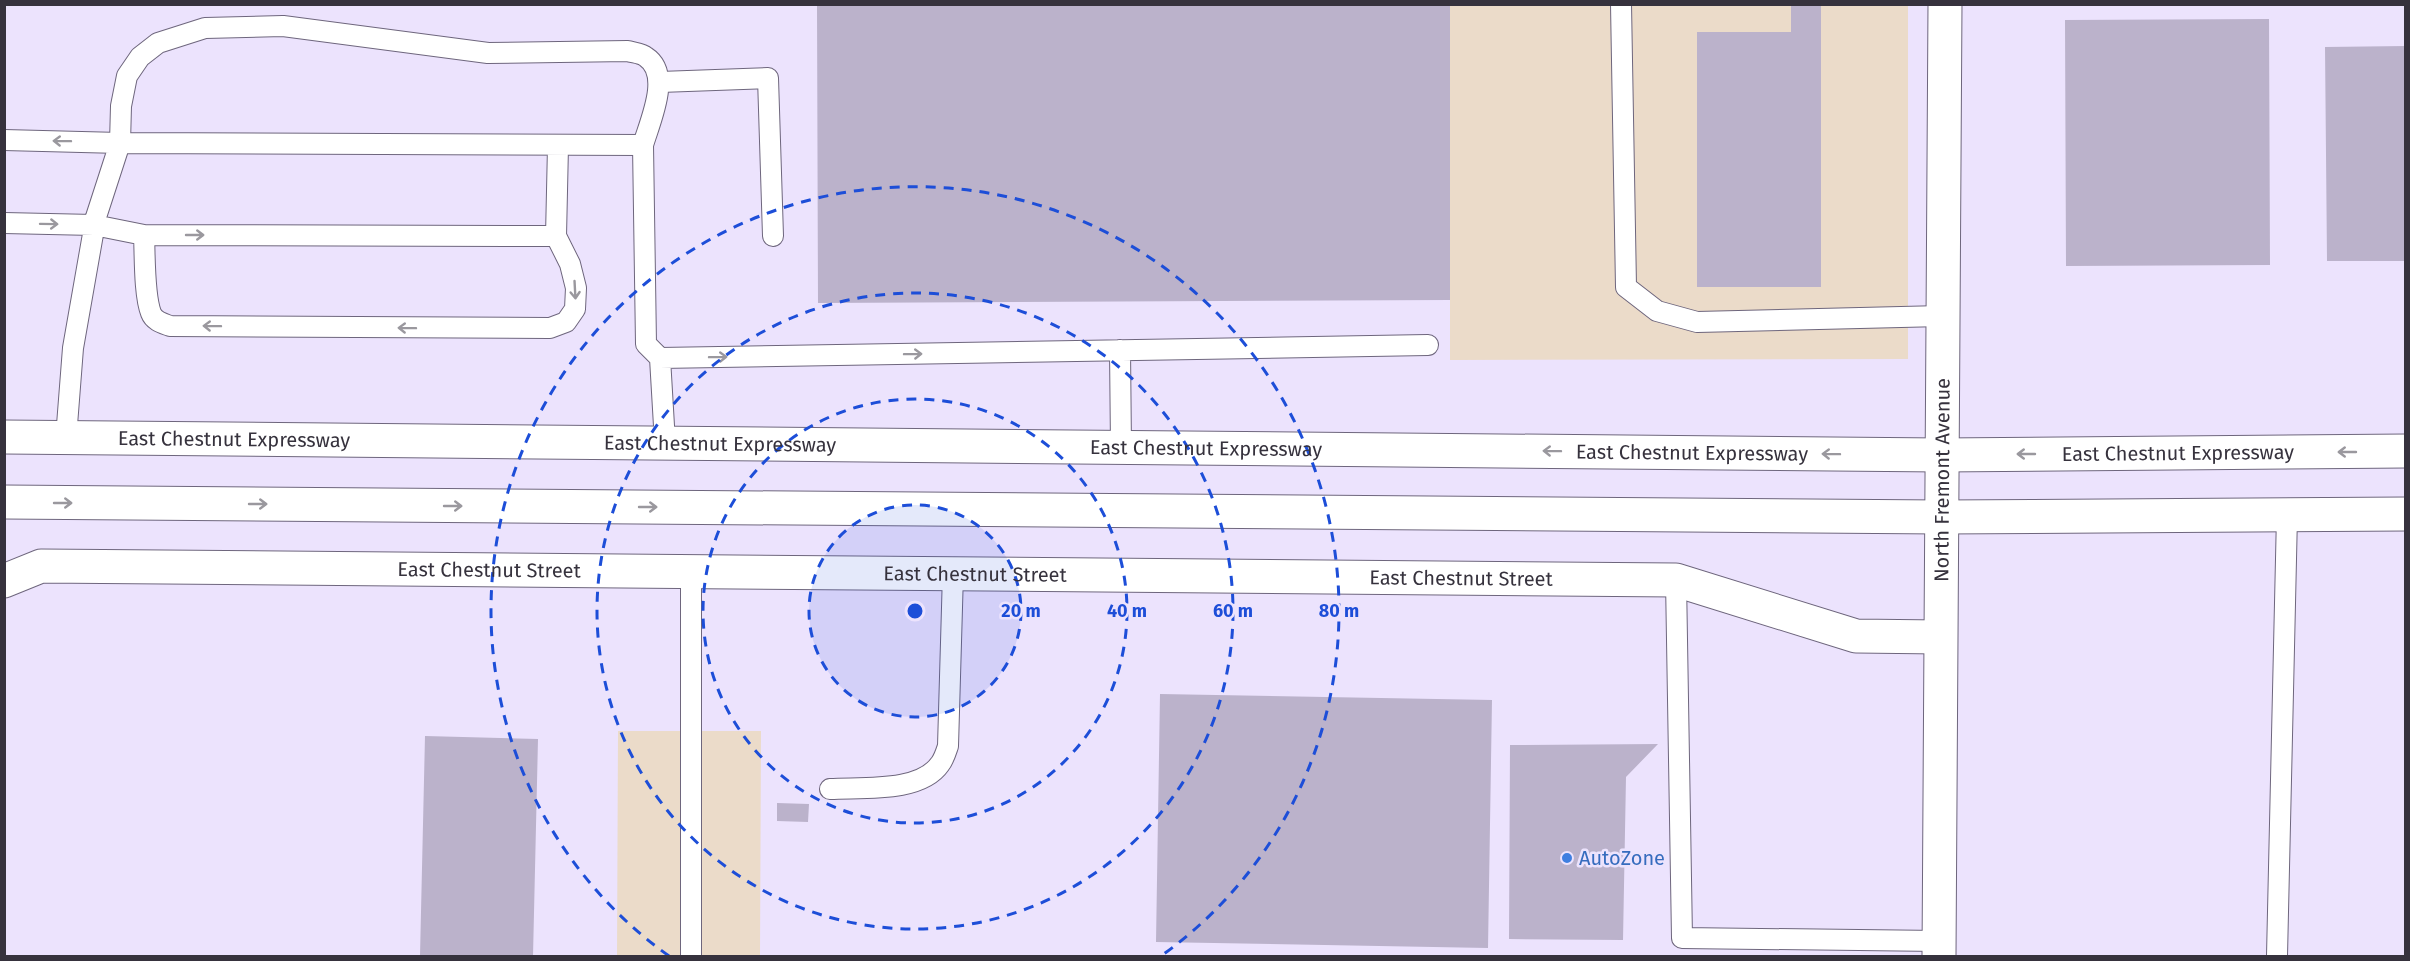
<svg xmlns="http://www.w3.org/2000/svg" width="2410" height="961" viewBox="0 0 2410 961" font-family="'Fira Sans',sans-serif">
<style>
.industrial{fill:#ebdbc9}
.building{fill:#bbb2cb}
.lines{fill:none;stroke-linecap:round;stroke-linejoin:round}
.lane-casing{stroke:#6e667d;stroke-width:22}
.street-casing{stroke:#6e667d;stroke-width:35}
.secondary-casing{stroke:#6e667d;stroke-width:35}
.primary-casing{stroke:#6e667d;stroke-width:35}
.lane{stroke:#fff;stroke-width:20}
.street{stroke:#fff;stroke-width:33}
.secondary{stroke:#fff;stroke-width:33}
.primary{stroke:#fff;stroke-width:33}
.oneway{stroke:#9a989e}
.ring{fill:none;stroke:#1d4ed8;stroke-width:3;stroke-dasharray:10 8}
.shop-dot{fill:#3f7fe0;stroke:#ece3fd;stroke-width:2}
.labels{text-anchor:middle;stroke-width:5;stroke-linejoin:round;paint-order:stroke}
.street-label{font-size:20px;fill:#36323d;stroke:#ece3fd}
.shop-label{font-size:20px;fill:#366cbe;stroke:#ece3fd;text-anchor:start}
.centre{fill:#1d4ed8;stroke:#ece3fd;stroke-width:3}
.ring-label{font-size:18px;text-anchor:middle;font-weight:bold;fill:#1d4ed8;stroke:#ece3fd;stroke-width:5;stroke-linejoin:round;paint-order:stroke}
</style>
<rect width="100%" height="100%" fill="#ece3fd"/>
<path class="industrial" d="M1450 5H1908V359L1450 360Z
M618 731H761L760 956H617Z"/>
<path class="building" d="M1791 4H1821V287H1697V32H1791Z
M817 5H1450V300L818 303Z
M2269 19 2270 265 2066 266 2065 20Z
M2406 46V261H2327L2325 47Z
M1160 694 1492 700 1488 948 1156 942Z
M425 736 538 739 533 956H420Z
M1658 744 1626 777 1623 940 1509 939 1510 745Z
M777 803 809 804 808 822 777 821Z"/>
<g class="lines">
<defs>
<path id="lane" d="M1621 4 1626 287 1657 311 1697 322 1942 316
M660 82 768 78 773 236
M4 140 120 143 121 106 127 76 140 57 158 43 205 28 283 26 488 53 628 51C634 53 641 53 646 57 672 74 650 121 643 145
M4 223 94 225 144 235
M556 236 144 235C145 256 144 295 151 313 154 321 162 323 170 326L550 328 566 322 575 309 576 288 570 264 556 236 558 146
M1120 350 1121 447
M660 358 1428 345
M66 438 73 348 96 217 120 143 643 145 646 344 660 358 665 443
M691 571V956
M1676 580 1682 938 1939 941
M830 789C862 787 920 793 940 764 944 759 946 752 948 746L953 573
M2277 956 2287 515"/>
<g id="street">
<path id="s1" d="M4 581 41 566 1676 580 1856 636 1940 637"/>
</g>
<g id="secondary">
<path id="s2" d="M1939 956 1945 4"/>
</g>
<g id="primary">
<path id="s3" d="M4 437 1941 455 2406 451"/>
<path d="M4 502 1941 517 2406 514"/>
</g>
</defs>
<use href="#lane" class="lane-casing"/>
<use href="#street" class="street-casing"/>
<use href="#secondary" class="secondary-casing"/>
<use href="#primary" class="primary-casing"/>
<use href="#lane" class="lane"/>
<use href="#street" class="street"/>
<use href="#secondary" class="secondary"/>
<use href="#primary" class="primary"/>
</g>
<defs><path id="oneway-shaft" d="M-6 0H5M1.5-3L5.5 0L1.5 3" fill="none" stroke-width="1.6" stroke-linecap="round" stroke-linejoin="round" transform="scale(1.5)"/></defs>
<g class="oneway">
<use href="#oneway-shaft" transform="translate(62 141) rotate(-179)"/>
<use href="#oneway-shaft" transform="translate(49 224) rotate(1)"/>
<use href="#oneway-shaft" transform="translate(195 235)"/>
<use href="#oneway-shaft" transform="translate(575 290) rotate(87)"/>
<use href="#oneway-shaft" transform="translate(212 326) rotate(-179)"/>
<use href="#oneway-shaft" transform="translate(407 328) rotate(-179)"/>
<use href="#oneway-shaft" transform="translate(913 354) rotate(-1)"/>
<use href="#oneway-shaft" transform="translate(718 357) rotate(-1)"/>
<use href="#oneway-shaft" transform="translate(1552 451) rotate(-179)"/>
<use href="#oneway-shaft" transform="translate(2347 452) rotate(180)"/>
<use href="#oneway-shaft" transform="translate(1831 454) rotate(-179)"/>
<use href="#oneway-shaft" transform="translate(2026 454) rotate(180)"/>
<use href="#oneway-shaft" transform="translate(63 503)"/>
<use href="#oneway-shaft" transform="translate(258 504)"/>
<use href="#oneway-shaft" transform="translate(453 506)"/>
<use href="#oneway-shaft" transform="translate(648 507)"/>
</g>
<circle cx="915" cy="611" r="106" fill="#1d4ed8" fill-opacity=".12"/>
<g class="ring">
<circle cx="915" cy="611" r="106"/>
<circle cx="915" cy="611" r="212"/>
<circle cx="915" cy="611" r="318"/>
<path d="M669 956A424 424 0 1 1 1161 956"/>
</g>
<circle class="shop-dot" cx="1567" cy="858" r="6"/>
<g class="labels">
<g class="street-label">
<text dy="7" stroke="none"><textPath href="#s3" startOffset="230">East Chestnut Expressway</textPath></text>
<text dy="7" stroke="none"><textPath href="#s3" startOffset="716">East Chestnut Expressway</textPath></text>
<text dy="7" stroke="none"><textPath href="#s3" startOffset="1202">East Chestnut Expressway</textPath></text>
<text dy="7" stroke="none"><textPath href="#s3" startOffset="1688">East Chestnut Expressway</textPath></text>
<text dy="7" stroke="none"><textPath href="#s3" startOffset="2174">East Chestnut Expressway</textPath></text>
<text dy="7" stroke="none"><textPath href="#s2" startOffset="476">North Fremont Avenue</textPath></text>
<text dy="7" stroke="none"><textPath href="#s1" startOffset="488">East Chestnut Street</textPath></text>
<text dy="7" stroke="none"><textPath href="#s1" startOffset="974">East Chestnut Street</textPath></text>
<text dy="7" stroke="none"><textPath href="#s1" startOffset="1460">East Chestnut Street</textPath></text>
</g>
<g class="shop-label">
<text x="1579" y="865">AutoZone</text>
</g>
</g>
<circle cx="915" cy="611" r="9" class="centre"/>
<g class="ring-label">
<text x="1021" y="617">20 m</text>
<text x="1127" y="617">40 m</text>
<text x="1233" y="617">60 m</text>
<text x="1339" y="617">80 m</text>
</g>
<rect width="2410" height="961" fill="none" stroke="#36323d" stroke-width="12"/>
</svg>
